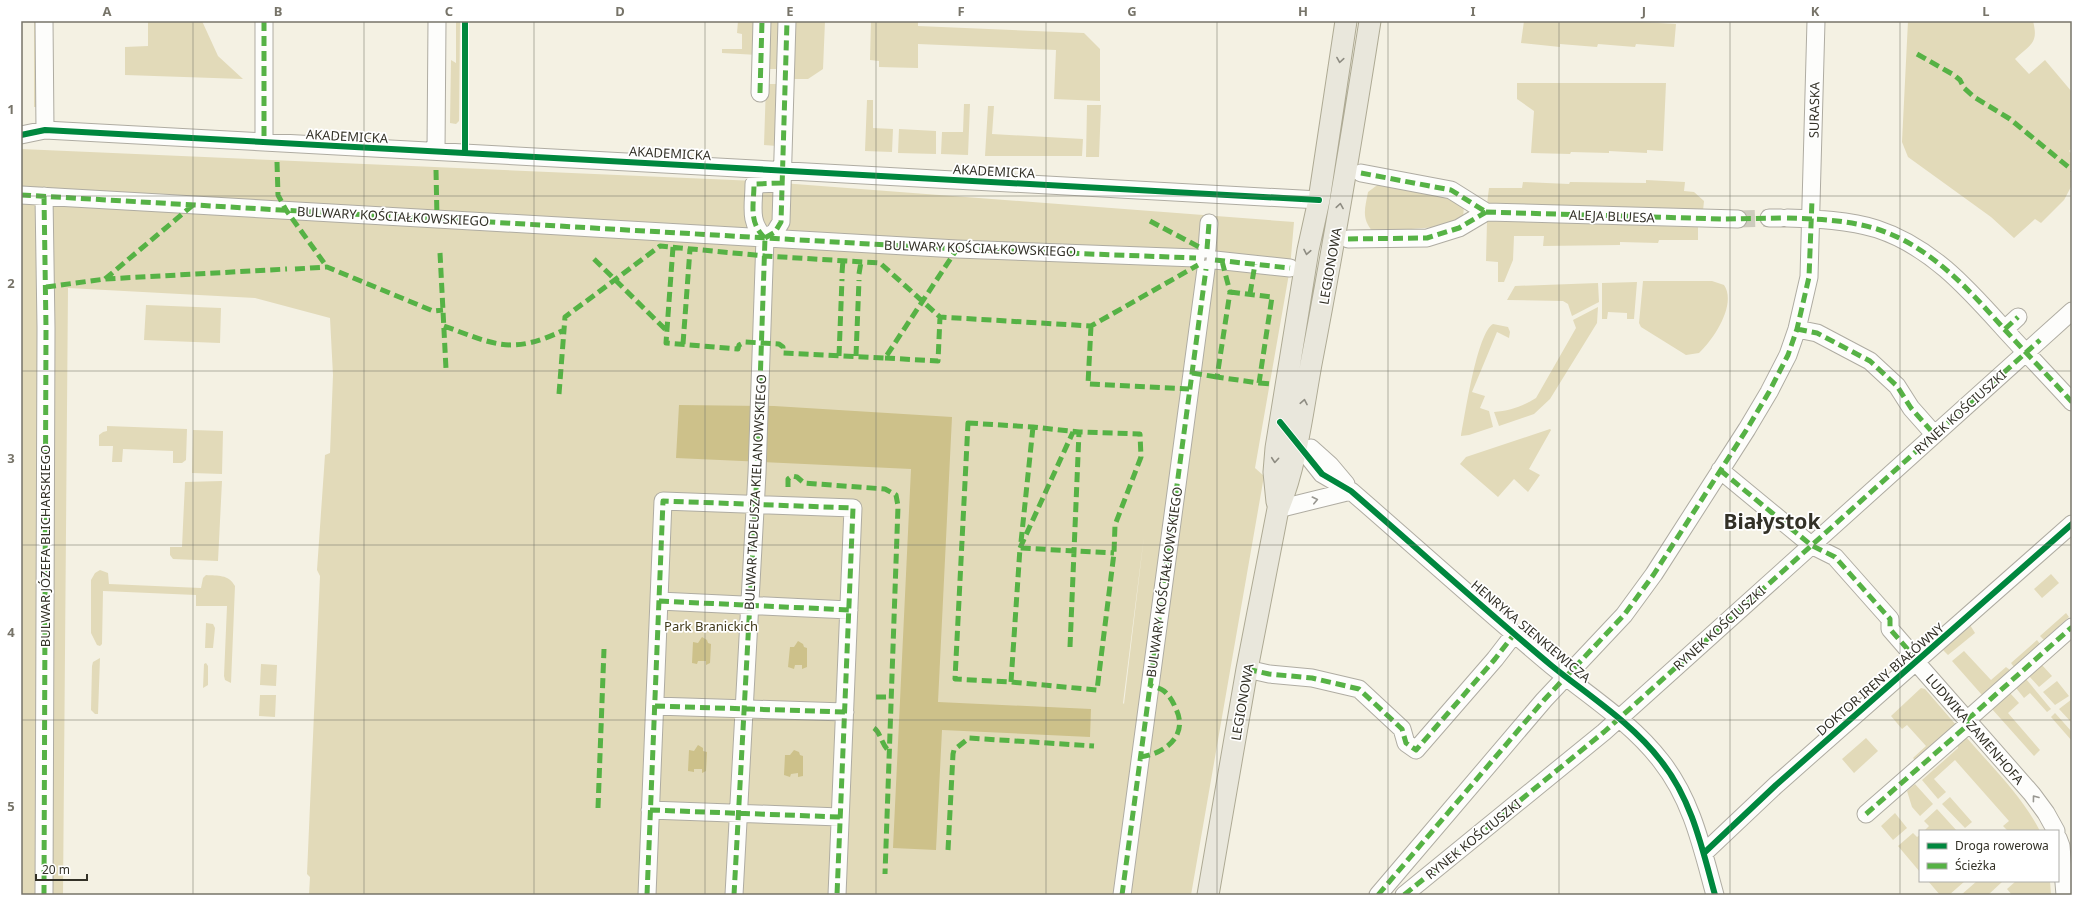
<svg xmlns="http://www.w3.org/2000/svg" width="2093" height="916" viewBox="0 0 2093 916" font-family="'Noto Sans',sans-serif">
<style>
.green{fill:#e2dab9;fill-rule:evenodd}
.water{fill:#cdc18a}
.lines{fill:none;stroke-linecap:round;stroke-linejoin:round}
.minor-tunnel{stroke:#cdcbbd;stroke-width:17;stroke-dasharray:17 8;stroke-linecap:butt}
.minor-casing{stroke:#afaca2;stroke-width:19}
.major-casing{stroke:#aeaa94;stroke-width:23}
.minor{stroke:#fdfdfb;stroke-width:17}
.major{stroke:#e9e7dc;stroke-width:21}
.quiet{stroke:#56b245;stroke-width:5;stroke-dasharray:10 5;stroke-linecap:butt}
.cycleway-casing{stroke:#fff;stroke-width:8}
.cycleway{stroke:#00873e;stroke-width:6}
.oneway{stroke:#8e8c82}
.oneway2{stroke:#989791}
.grid{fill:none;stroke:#777469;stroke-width:1;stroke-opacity:0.55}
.labels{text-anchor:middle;stroke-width:3.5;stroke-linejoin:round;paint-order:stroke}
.street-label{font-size:13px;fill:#333127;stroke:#fff}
.park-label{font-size:13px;fill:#413919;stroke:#fff}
.town-label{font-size:21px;font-weight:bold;fill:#333127;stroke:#fff}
.neatline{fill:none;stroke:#777469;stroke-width:1.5}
.grid-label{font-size:13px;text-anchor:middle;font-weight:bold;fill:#777469}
</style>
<rect width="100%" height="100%" fill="#f4f1e3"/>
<path class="green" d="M34 21H39V107H34Z
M148 21H202L218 56 243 79 125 75V47L148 46Z
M456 21H460L459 121 456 124 450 123 451 60 456 63Z
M738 21H759L758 55 722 53V49H742V34L737 33Z
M768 21H782L780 69H766Z
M795 21H825L823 69 808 79H793Z
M871 21H918V26L1084 33 1100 49V101L1054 99 1056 50 918 44V68L879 67V61L870 60Z
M1524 21H1624L1676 24 1674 47 1636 44 1635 47 1598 44 1597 47 1560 44V47L1521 43Z
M1908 21H2033C2039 44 2030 44 2015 59L2029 74 2045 60 2072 92V148L2069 151 2072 154V185L2064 200 2041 223 2035 219 2014 238 1991 217 1908 157 1902 142Z
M1517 83H1666L1663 151 1647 150V153L1609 151V153L1571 152 1570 154 1531 153 1534 111 1517 99Z
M766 84H780L777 146 764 145Z
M867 100H873V128L893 129 892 152 865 151Z
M964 104H970L968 155 941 154 942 132H963Z
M1087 105H1101L1099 157H1086Z
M988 106H994L992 134 1083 139 1082 156H985Z
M899 129 936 131V154L898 153Z
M21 149 756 181 1294 222 1290 268 1255 468 1264 476 1191 895H309L310 877 307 874 320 576 317 570 325 455 330 453 333 375 330 318 255 298 68 288 63 895H21ZM1144 536 1124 704 1123 703Z
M1646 180 1685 182 1684 191 1694 192 1704 201 1703 211 1487 204 1489 188H1522L1523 182 1569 184 1570 182 1646 183Z
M1380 183 1440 195 1464 205 1463 219 1437 227 1373 232C1361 218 1365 209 1368 192Z
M1487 221 1698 227V240H1659L1658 243 1620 242V245L1543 246 1544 236H1514L1513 260 1504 282H1498V262L1486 261Z
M1643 281H1712L1724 285C1737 304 1714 339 1699 353L1686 355 1641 327 1639 323Z
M1637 282 1634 319H1627V313L1608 312 1607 319H1602V283Z
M1598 283 1599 302 1572 316 1568 304 1563 301 1507 300 1515 286Z
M146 305 221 308 220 343 144 340Z
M1598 307 1597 323 1550 399 1534 414 1499 426 1494 412C1510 411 1523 406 1536 398L1576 328 1573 320Z
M1493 324 1508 327 1510 332 1509 338 1497 332 1472 392 1485 396 1480 408 1489 411 1493 427 1469 435 1461 436C1465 415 1477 333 1493 324Z
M107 426 187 429 186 460 182 463H173V451L123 449 122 462H112L113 446H99V435L103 432 107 431Z
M1550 429 1551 430 1529 469 1540 475 1528 492 1514 479 1498 497 1460 464 1466 457Z
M193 430 223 431 222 474 192 473Z
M222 481 218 561 173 559 170 555V547H182L185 482Z
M100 570 108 573 109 584 201 588 203 578 206 575C218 576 228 574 235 586L231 683 225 680 224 676 227 606H196V595L103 591 102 644 100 646 97 645 91 633V580L95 573Z
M2051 574 2059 583 2042 598 2034 589Z
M2066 613 2069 617 2044 640 2040 636Z
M206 623 213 624 215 628 213 648H205Z
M1970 625 1975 633 1948 655 1943 650Z
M2037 640 2040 644 2014 667 2011 663Z
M1964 651 1991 680 2006 667 2010 670 1982 695 1952 661Z
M100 658 98 714H95L91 710 92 666 93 662Z
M206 663 208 666V685L203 688 204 664Z
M261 664 277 665 276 686 260 685Z
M2042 665 2052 676 2039 687 2029 676Z
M2026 679 2051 709 2047 712 2030 693 2024 698 2016 688Z
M2057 681 2069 696 2055 705 2043 692Z
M1921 688 1925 689 1956 725 1918 763 1913 758 1926 746 1907 725 1902 729 1891 716Z
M2010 693 2019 703 2008 713 2040 750 2034 756 1992 709Z
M260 695H276L275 717 259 716Z
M2072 699V723L2059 709Z
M2055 713 2072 732V741L2051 717Z
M1966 737C1992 767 2022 796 2040 831H2008L2003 826 2009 821 1955 760 1934 779 1946 792 1938 799 1922 780 1958 748 1957 742Z
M1866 738 1878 751 1854 773 1842 759Z
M1915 784 1933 804 1920 816 1912 807 1907 791Z
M1950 797 1972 822 1965 828 1942 804Z
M1937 809 1957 831H1924L1929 826 1924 821Z
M1895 813 1907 828 1893 840 1881 826Z
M1913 833 1917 837 1920 835V872L1898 846Z
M1928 881H1965L1949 895H1940Z
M1977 881H2001L2002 882 1988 895H1961Z
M2016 881H2050L2051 895H2012L2007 889Z"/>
<path class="water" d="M679 405 774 406 952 417 938 702 1091 709 1090 737 942 730 936 850 893 848 911 469 676 458Z
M702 637 707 640 708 643 711 644 710 663 706 665V661H698L697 664 692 663 693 642 698 643Z
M798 641 803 644 804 647 807 648V667L802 669V665H795L794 669 788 667 790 647H794Z
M698 745 703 748V751L707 752 706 771 702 773V769H694V772L688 771 689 750 694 751Z
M794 750 799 752 800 755 803 756V776L798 777V773L791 774 790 777 784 775 785 755H790Z"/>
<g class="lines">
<path class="minor-tunnel" d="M1738 219 1769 218"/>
<defs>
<path id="minor" d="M44 21 45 130
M264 21V142
M760 93 762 21
M21 135 45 130 1319 200
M436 151 437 21
M1361 173 1451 190 1486 212
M21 195 957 249 1196 258
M1486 212 1738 219
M1769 218H1781
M1787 218C1817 219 1848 220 1877 229 1932 247 1969 290 2006 331 2028 355 2050 378 2072 402
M765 238 775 232 781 222 787 21
M765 238C748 222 754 205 754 184L782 183
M1348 239 1427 238 1459 228 1486 212
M1207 249 1209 223
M1215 260 1290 268
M1797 329 1817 333 1870 361 1897 386 1911 408 1934 434
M2005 329 2018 317
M1292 436 1322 474 1351 491C1418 549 1484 609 1552 666 1589 696 1632 723 1661 761 1692 800 1702 848 1715 895
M1311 448 1330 465 1346 484
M1720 470 1811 545 1835 557 1890 619V629L1910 652 1916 662 2032 794 2046 813 2056 831
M1278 509 1351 491
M659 601 849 610
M1247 669 1269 674 1312 678 1359 689 1402 729 1406 743 1416 750 1495 659 1515 633
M655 706 845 712
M1967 720 2072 627
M650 810 840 817
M1866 814 1970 723
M2058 838 2061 846 2065 895
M1704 853 1776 785 2072 524
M44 895 46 328 44 196
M647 895 663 501 853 508 837 895
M734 895 757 473 765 238
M1122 895 1206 269
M1378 895 1544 700 1624 615 1654 574 1747 429 1769 392 1788 355 1797 329 1809 277 1816 21
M1404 895 1604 732 2072 311"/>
<path id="major" d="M1277 502 1274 472 1276 448 1308 250 1319 200 1346 21
M1208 895 1247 669 1278 509C1296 468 1303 408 1311 364 1333 250 1352 136 1370 21"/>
</defs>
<use href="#minor" class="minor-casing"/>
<use href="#major" class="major-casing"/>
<use href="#minor" class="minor"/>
<use href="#major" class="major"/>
<path class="quiet" d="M264 21V142
M1917 54 1954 75 1960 80 1964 88 1974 97 2010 119 2072 170
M760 93 762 21
M277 162 278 195 286 210 327 267
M436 170 437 219
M1361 173 1451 190 1486 212
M21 195 957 249 1196 258
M1486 212 1722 219 1781 218
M1787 218C1817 219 1848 220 1877 229 1932 247 1969 290 2006 331 2028 355 2050 378 2072 402
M1150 221 1203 249
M765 238 775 232 781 222 787 21
M765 238C748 222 754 205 754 184L782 183
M1348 239 1427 238 1459 228 1486 212
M673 247 666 343 738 349 739 345 745 342 779 344 783 347V353L885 358 957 249
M1207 249 1209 223
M440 253 446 369
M594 259 667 331
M1215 260 1290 268
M1222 261 1230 292
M295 269 327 267 433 311 443 310
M842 273 843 260
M859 274 861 262
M105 279 193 205
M46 287 105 279 287 269
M1230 292 1272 297 1259 383 1217 377Z
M1250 294 1255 264
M444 326C496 345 512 355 564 330L565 317 660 246 765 256 880 263 940 317 1091 326 1198 265
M1091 326 1088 384 1189 389
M1797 329 1817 333 1870 361 1897 386 1911 408 1934 434
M2005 329 2018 317
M683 344 690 249
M839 356 842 279
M856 356 859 280
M885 358 938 361 940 317
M1192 373 1217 377
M1259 383 1271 384
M559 394 564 330
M968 423 1033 427 1079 432 1140 434 1141 457 1115 525 1114 553 1097 690 1011 682 955 679Z
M1720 470 1811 545 1835 557 1890 619V629L1910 652 1916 662
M788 487V479L792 476 797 477 804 483 885 489 896 495 898 506 885 874
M1021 542 1033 427
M1020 548 1073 432
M659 601 849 610
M1070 647 1079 432
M1247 669 1269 674 1312 678 1359 689 1402 729 1406 743 1416 750 1495 659 1515 633
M1011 682 1020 548 1114 553
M876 697H891
M655 706 845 712
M1967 720 2072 627
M874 728C881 733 881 744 889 751
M1140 757C1164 754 1189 736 1176 709 1173 702 1170 696 1164 691 1160 688 1154 687 1150 685
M598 808 604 649
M650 810 840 817
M1866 814 1970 723
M948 850 953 754 954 750 969 738 1094 746
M44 895 46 328 44 196
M647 895 663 501 853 508 837 895
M734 895 757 473 765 238
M1122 895 1206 269
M1378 895 1544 700 1624 615 1654 574 1747 429 1769 392 1788 355 1797 329 1809 277 1812 200
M1404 895 1604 732 2040 340"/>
<defs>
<path id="cycleway" d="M465 21V153
M21 135 45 130 1319 200
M1280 422 1322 474 1351 491C1418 549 1484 609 1552 666 1589 696 1632 723 1661 761 1692 800 1702 848 1715 895
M1704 853 1776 785 2072 524"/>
</defs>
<use href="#cycleway" class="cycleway-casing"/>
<use href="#cycleway" class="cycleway"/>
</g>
<defs><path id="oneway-chevron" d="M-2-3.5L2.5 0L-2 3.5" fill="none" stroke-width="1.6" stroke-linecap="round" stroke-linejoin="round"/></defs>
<g class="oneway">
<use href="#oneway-chevron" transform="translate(1340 60) rotate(99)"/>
<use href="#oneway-chevron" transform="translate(1340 206) rotate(-81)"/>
<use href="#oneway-chevron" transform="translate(1307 252) rotate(101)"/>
<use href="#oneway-chevron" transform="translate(1304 402) rotate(-79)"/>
<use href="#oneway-chevron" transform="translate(1275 460) rotate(95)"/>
</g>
<g class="oneway2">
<use href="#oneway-chevron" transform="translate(1315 500) rotate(-13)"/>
<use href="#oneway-chevron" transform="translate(2035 798) rotate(-127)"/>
</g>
<path class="grid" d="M193 21V895M364 21V895M534 21V895M705 21V895M876 21V895M1046 21V895M1217 21V895M1388 21V895M1559 21V895M1730 21V895M1900 21V895M21 196H2072M21 371H2072M21 545H2072M21 720H2072"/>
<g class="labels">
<g class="street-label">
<text transform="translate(1814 110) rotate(-89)" y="5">SURASKA</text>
<text transform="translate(347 136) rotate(3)" y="5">AKADEMICKA</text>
<text transform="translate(670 153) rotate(3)" y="5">AKADEMICKA</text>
<text transform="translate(994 171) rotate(3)" y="5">AKADEMICKA</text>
<text transform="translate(393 216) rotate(3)" y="5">BULWARY KOŚCIAŁKOWSKIEGO</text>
<text transform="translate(1612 216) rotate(2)" y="5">ALEJA BLUESA</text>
<text transform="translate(980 248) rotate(2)" y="5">BULWARY KOŚCIAŁKOWSKIEGO</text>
<text transform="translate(1330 266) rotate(-80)" y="5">LEGIONOWA</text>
<text transform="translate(1960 412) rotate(-42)" y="5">RYNEK KOŚCIUSZKI</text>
<text transform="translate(755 492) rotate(-87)" y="5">BULWAR TADEUSZA KIELANOWSKIEGO</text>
<text transform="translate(45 546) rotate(-90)" y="5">BULWAR JÓZEFA BLICHARSKIEGO</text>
<text transform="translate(1164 582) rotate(-82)" y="5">BULWARY KOŚCIAŁKOWSKIEGO</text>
<text transform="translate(1719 628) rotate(-42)" y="5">RYNEK KOŚCIUSZKI</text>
<text transform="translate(1531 631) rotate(40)" y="5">HENRYKA SIENKIEWICZA</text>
<text transform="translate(1880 679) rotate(-41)" y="5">DOKTOR IRENY BIAŁÓWNY</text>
<text transform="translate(1242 702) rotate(-80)" y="5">LEGIONOWA</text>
<text transform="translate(1975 729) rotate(49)" y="5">LUDWIKA ZAMENHOFA</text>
<text transform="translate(1473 839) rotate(-39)" y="5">RYNEK KOŚCIUSZKI</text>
</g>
<g class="park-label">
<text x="711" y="631">Park Branickich</text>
</g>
<g class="town-label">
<text x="1772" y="529">Białystok</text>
</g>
</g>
<rect width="2093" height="916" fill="none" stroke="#ffffff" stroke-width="44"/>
<rect x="1919" y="830" width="140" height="52" fill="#ffffff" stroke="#adada9"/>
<rect x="1927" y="843" width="20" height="6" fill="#00873e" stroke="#adada9"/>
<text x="1955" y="850" font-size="12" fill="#333127">Droga rowerowa</text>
<rect x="1927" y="863" width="20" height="6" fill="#56b245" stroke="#adada9"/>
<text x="1955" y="870" font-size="12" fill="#333127">Ścieżka</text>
<path d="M36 874v6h51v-6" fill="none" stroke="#333127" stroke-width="2"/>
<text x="42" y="874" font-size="12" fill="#333127" stroke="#ffffff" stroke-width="3" paint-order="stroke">20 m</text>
<rect x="22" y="22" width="2049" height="872" class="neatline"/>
<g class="grid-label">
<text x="107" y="16">A</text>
<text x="278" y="16">B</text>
<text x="449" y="16">C</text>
<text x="620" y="16">D</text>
<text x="790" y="16">E</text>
<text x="961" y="16">F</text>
<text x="1132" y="16">G</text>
<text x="1303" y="16">H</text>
<text x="1473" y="16">I</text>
<text x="1644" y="16">J</text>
<text x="1815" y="16">K</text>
<text x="1986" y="16">L</text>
<text x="11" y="114">1</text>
<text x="11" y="288">2</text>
<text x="11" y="463">3</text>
<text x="11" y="637">4</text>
<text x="11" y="811">5</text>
</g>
</svg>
